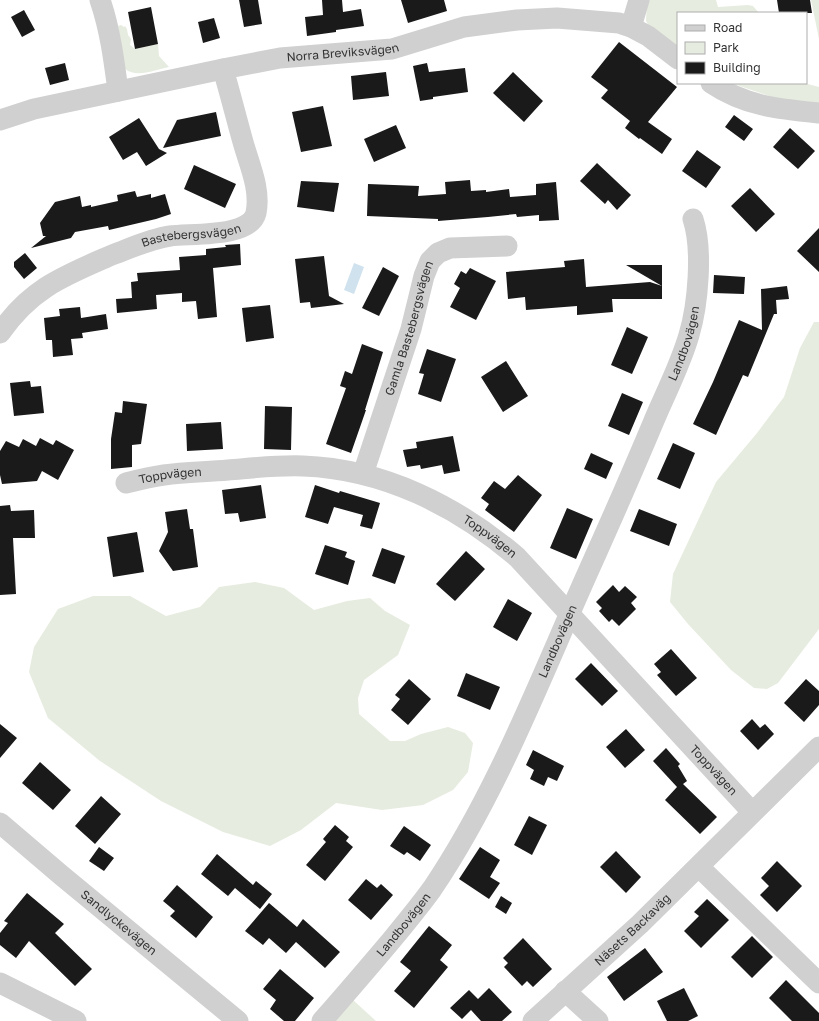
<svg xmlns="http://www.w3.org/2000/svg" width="819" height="1021" viewBox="0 0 819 1021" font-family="'Golos Text',sans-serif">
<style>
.green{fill:#e6ecdf}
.water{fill:#cfe2ee}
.building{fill:#1a1a1a}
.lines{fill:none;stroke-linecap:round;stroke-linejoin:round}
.minor{stroke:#d0d0d0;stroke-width:21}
.labels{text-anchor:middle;stroke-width:4;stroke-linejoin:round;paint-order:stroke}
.street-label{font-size:12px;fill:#333;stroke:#fff}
</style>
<rect width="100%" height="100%" fill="#fff"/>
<path class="green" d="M647 0H716L718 7 748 5 753 6 759 13H678V50L650 28 646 21Z
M811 0H819V39Z
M121 25 124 27 125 26 127 29 128 35 131 39 130 45 135 49 158 44 159 56 169 67C155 70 137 78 125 69L118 26Z
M731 83H804L819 87V104L784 101Z
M814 322H819V629L778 683 767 689 754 688 731 670 688 624 670 602 673 574 716 482 757 433 784 397 800 348Z
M255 582 284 588 314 610 347 601 370 598 385 611 410 625 398 655 364 680 358 698 359 714 390 741H405L421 734 448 727 465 733 473 743 468 772 453 790 423 805 382 810 336 803 301 830 270 846 223 832 161 801 100 761 48 718 29 672 34 647 58 609 93 596H130L166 616 200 607 219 587Z
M353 1000 376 1021H332Z"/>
<path class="water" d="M354 263 364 267 354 294 344 290Z"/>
<path class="building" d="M239 0H258L262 24 244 27Z
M322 0H342L343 12 361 9 364 26 336 30V32L307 36 305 17 323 15Z
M401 0H444L447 11 408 23Z
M777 0H810L812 13H779Z
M151 7 158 44 135 49 128 12Z
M24 10 35 30 22 37 11 17Z
M214 18 220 38 203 43 198 22Z
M619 42 677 87 648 122 672 139 662 154 640 138 639 139 625 128 630 121 601 98 608 90 591 77Z
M65 63 69 80 50 85 45 68Z
M427 63 429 72 465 68 468 92 433 97V99L420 101 413 66Z
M386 72 389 96 353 100 351 76Z
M513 72 543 101 524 122 493 93Z
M323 106 332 146 301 152 292 112Z
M216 112 221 136 163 148 177 120Z
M734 115 753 129 744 141 725 127Z
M139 118 159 149 167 153 146 166 137 152 123 160 109 137Z
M396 125 406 148 374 162 364 139Z
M790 128 815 151 798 169 773 147Z
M697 150 721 167 706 188 682 171Z
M597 163 631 195 617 210 608 200 605 204 580 181Z
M194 165 236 184 225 208 184 189Z
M470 180 471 191 486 190V192L509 189 510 197 536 195V184L556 182 559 220 539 221V215L517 217 516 214 488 217 438 221V219L367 216 368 184 419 186 418 196 446 194 445 182Z
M301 181 339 183 334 212 297 207Z
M750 188 775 214 756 232 731 206Z
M135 191 137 197 151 194V198L165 194 171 214 156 219 109 230 108 226 75 232 71 238 31 248 46 236H43L40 223 55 202 80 196 82 207 91 205V207L118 201 117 195Z
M819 228V272L797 251Z
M240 244 241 265 213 268 217 317 198 319 196 301 182 302V293L156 295 157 309 117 313 116 299 132 298 131 282 138 281 137 273 180 270 179 257 206 255V249L226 247 225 245Z
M25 253 37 268 24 279 14 267V262Z
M324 256 329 296 344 304 311 308 310 302 300 303 295 259Z
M584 259 586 287 650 282 662 286V299H612L613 312 577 315V306L526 310 525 297 508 299 506 272 565 267 564 261Z
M626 265H662V286Z
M383 267 399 276 379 316 362 308Z
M470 268 496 281 476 320 450 307 460 288 454 284 461 271 466 274Z
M714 275 745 277 744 294 713 293Z
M787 286 789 299 776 300 777 314H774L748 377 743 375 716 435 693 424 713 382 739 320 762 330 761 289Z
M270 305 274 338 246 342 242 308Z
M80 307 81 318 106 314 108 329 82 333 83 338 71 339 73 355 53 357 52 340H46L44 318 60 316 59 309Z
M627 327 648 337 632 374 611 365Z
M362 344 383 352 365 410H366L351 453 326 444 346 388 340 386 345 371 352 374Z
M427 349 456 359 441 402 418 394 424 374 419 373Z
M506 361 528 396 503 412 481 377Z
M30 381 31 387 41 386 44 413 14 416 10 383Z
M622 393 643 402 629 435 608 426Z
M123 401 147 404 141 444 132 445V467L111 469V439L115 412 122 413Z
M265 406 292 407 291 450 264 449Z
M221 422 223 449 187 451 186 424Z
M453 436 460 471 444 474 442 465 421 469 420 465 407 467 403 450 417 448 416 442Z
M40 438 53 445 56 440 74 450 58 480 42 471 37 481 2 484 0 475V451L6 441 19 447 23 439 36 446Z
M673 443 695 453 680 489 657 479Z
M591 453 613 463 606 479 584 469Z
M518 475 542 495 514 532 485 510 489 504 481 498 494 481 505 489Z
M261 485 266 518 240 522 238 513 225 514 222 490Z
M315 485 339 493 340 491 380 503 372 529 360 526 363 515 334 507 328 524 305 517Z
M10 505 11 511 34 510 35 538H13L16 594 0 595V506Z
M567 508 593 519 576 559 550 548Z
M187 509 190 529H193L198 567 173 571 159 551 168 532 165 512Z
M639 509 677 524 669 546 630 531Z
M137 532 144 572 113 577 107 537Z
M325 545 347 552 345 557 355 561 348 585 315 574Z
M382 548 405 556 395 584 372 576Z
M466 551 485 569 455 601 436 584Z
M613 585 619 592 625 586 637 597 631 603 636 609 619 626 612 619 609 622 599 611 602 608 596 602Z
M508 599 532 613 517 641 493 627Z
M671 649 697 678 676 696 657 675 661 672 654 664Z
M591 663 618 691 602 706 575 679Z
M466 673 500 687 490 710 457 696Z
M409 679 431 699 408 725 391 710 400 699 395 695Z
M806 679 819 691V705L804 722 784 703Z
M752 719 760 728 765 724 774 734 758 750 740 731Z
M0 724 17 738 0 758Z
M626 729 645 750 625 768 606 747Z
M666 748 680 764 678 766 687 781 683 784 717 817 700 834 665 800 677 787 653 761Z
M533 750 564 766 557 781 548 777 544 786 530 779 534 770 526 765Z
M40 762 71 790 53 810 22 783Z
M101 796 121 814 95 844 75 826Z
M529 816 547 825 532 855 514 845Z
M335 825 349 837 346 841 353 847 325 881 306 865 326 842 323 839Z
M404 826 431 845 420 861 407 852 404 855 390 846Z
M99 847 114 858 104 871 89 861Z
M480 847 500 860 490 877 500 883 489 899 459 879Z
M616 851 641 877 626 893 600 867Z
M217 854 253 885 256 881 272 894 260 909 235 888 228 896 201 874Z
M777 861 802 886 777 912 760 895 769 886 761 878Z
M366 879 377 888 381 884 393 895 371 920 348 900Z
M177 885 213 917 196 938 170 916 175 911 163 901Z
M27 893 64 924 55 933 92 969 75 986 29 941 16 958 0 945V933L8 923 4 921Z
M501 896 512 903 506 914 495 907Z
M707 899 729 920 701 948 684 931 699 916 694 912Z
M269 903 297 927 303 919 340 952 325 968 296 942 286 953 269 938 263 945 245 931Z
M429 926 452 945 440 960 448 967 414 1008 394 991 411 971 400 962Z
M752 936 773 957 752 978 731 957Z
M523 938 552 969 533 987 527 981 522 986 504 967 508 963 503 958Z
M645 948 663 972 624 1001 607 977Z
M280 969 314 998 295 1021H284L270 1009 276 1000 263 989Z
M786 980 819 1013V1021H792L769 998Z
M489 988 512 1012 502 1021H481L471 1010 462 1019 450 1008 469 990 478 999Z
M684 988 698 1016 688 1021H667L657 1001Z"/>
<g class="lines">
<g class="minor">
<path d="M100 0C110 29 114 60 118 91"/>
<path d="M631 27 639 0"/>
<path d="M711 83C745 106 779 109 819 113"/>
<path id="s1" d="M0 120 34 109 223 69 280 58 392 49 464 27 517 20 557 18 619 23 631 27 648 36 678 59"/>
<path id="s2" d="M0 333C31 288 64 276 112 255 131 248 150 239 170 236 190 233 250 238 256 213 261 189 249 164 243 142 236 117 230 93 223 69"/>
<path id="s3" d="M363 474 411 329 424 276 430 261 438 253 450 248 507 246"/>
<path id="s4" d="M126 483C138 480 151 477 164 475 185 472 207 472 228 470 253 468 278 465 303 466 384 469 457 506 517 557L752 812"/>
<path id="s5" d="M0 823 61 875 238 1021"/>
<path d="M699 867 819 983"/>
<path d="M0 983 76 1021"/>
<path d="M565 991 598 1021"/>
<path id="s6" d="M322 1021C345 995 368 968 390 942 404 925 419 907 432 889 498 791 540 679 588 572 610 523 632 473 653 423 665 394 680 366 689 335 698 305 703 249 693 219"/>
<path id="s7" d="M533 1021 640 924 819 747"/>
</g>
</g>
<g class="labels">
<g class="street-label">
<text dy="4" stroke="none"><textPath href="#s1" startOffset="350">Norra Breviksvägen</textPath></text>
<text dy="4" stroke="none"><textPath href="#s2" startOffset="221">Bastebergsvägen</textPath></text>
<text dy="4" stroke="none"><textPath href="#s3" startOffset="153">Gamla Bastebergsvägen</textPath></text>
<text dy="4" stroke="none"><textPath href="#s6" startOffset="774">Landbovägen</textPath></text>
<text dy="4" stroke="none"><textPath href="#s4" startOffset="45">Toppvägen</textPath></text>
<text dy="4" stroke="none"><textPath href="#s4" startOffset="381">Toppvägen</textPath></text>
<text dy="4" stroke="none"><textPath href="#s6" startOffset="450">Landbovägen</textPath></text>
<text dy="4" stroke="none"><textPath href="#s4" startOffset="705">Toppvägen</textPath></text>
<text dy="4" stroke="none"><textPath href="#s5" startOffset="155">Sandlyckevägen</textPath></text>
<text dy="4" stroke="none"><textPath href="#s6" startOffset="126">Landbovägen</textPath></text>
<text dy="4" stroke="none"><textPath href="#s7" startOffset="135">Näsets Backaväg</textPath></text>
</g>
</g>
<rect x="677" y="12" width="130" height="72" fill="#ffffff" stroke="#adadad"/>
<rect x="685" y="25" width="20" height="6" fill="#d0d0d0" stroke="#adadad"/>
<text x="713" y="32" font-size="12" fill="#333333">Road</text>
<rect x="685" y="42" width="20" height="12" fill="#e6ecdf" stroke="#adadad"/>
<text x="713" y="52" font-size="12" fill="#333333">Park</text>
<rect x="685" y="62" width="20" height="12" fill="#1a1a1a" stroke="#adadad"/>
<text x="713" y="72" font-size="12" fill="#333333">Building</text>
</svg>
